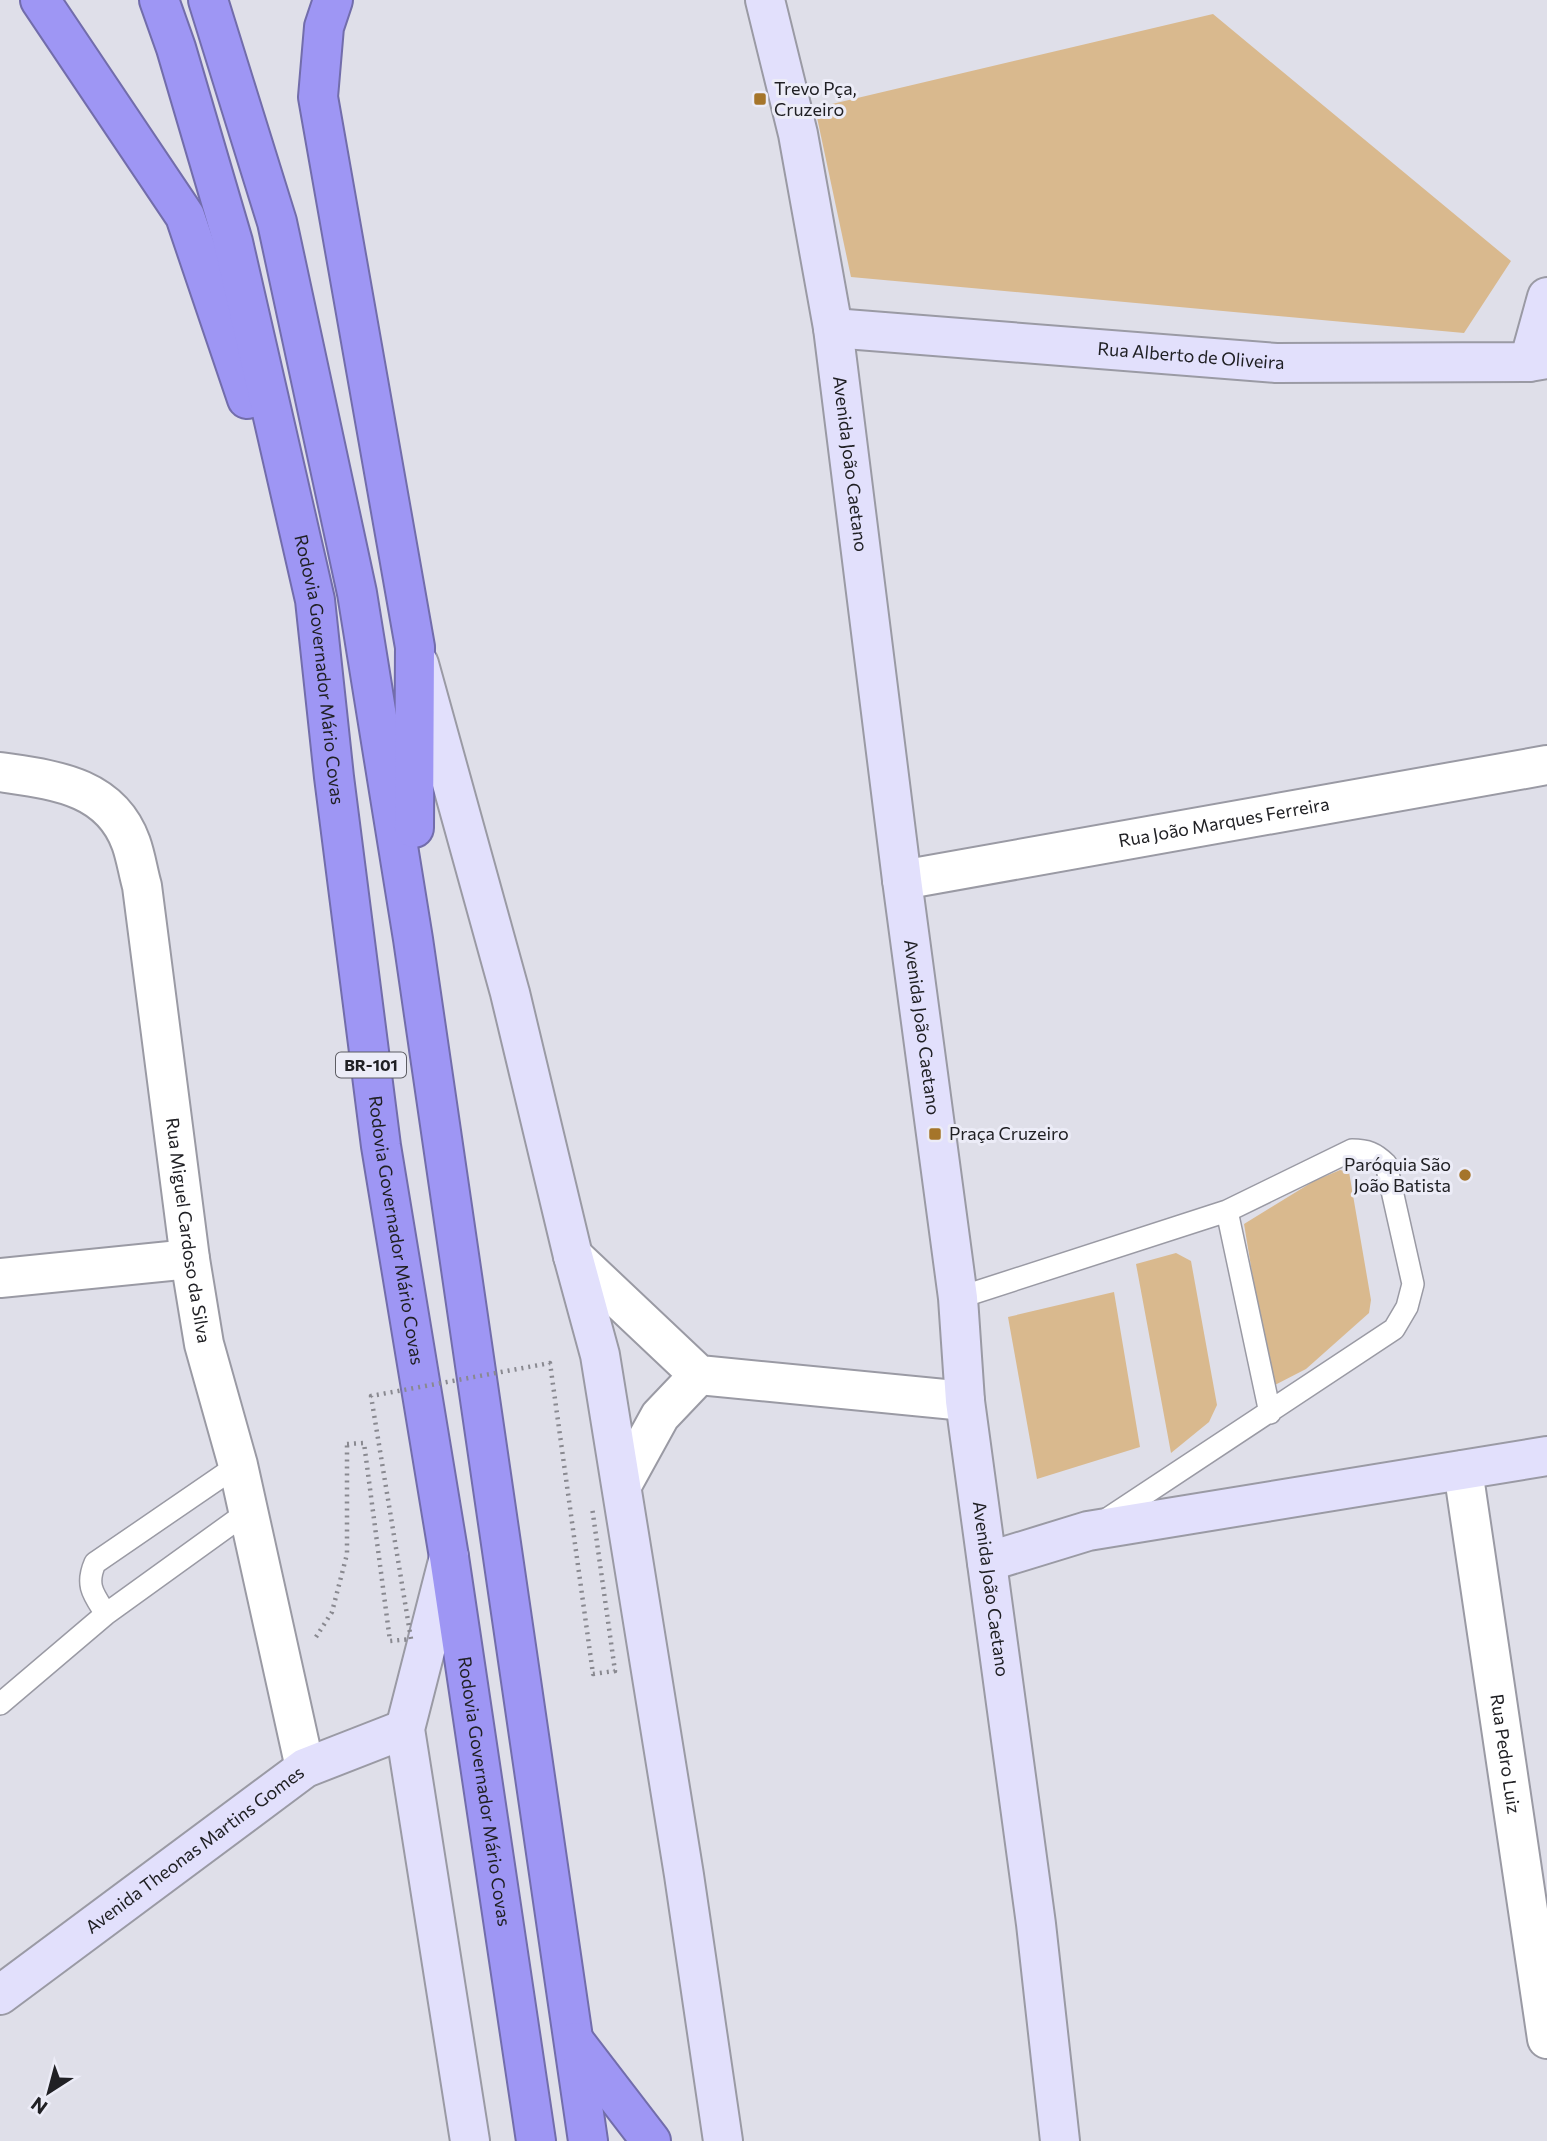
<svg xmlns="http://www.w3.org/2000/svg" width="1547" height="2141" viewBox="0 0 1547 2141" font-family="Commissioner,sans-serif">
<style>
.green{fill:#d9b98e}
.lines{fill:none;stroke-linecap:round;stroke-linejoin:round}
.lane-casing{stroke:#9a9aa4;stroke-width:24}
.street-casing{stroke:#9a9aa4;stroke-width:42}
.secondary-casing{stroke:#9a9aa4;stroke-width:42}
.highway-casing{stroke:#726dab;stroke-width:42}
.path{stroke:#898990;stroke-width:4.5;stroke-dasharray:2 5;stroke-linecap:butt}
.lane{stroke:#fff;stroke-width:21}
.street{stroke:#fff;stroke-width:38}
.secondary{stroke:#e2e0fc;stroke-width:38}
.highway{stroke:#9e96f4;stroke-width:38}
.path-bridge{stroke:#898990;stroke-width:4.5;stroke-dasharray:2 5;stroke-linecap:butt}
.poi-dot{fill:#a5752a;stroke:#ececf7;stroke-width:2.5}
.labels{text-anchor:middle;stroke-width:6;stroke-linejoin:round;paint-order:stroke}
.shield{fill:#ececf7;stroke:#5d5d63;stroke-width:2}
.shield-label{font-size:16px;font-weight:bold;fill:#202024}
.poi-label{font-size:18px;fill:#202024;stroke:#ececf7;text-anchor:start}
.street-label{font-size:18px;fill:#202024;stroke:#ececf7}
</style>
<rect width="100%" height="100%" fill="#dfdfe9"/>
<path class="green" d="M1213 14 1511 261 1464 333 851 277 815 108Z
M1340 1170 1349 1172 1371 1300 1369 1313 1306 1369 1271 1387 1244 1224 1314 1181Z
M1176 1253 1191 1261 1217 1405 1209 1422 1171 1453 1136 1264Z
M1114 1292 1140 1447 1037 1479 1008 1317Z"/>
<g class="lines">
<defs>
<path id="lane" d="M1227 1211 1270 1413
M958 1298 1227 1211 1352 1150C1367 1150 1375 1153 1386 1164L1413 1284 1407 1307 1394 1329 1104 1521
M106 1614C94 1595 85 1586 95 1563L238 1465
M0 1704 106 1614 246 1513"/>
<g id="street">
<path id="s1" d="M0 772C53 780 110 785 131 843 136 857 138 872 142 886L190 1259 204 1344 238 1465 305 1768"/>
<path id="s2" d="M902 880 1547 765"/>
<path d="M573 1256 699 1375 965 1401"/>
<path d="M0 1278 190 1259"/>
<path id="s3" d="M1463 1470 1547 2039"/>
<path d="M622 1485 660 1416 699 1375"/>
</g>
<g id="secondary">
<path id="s4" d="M765 0 798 134 833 328 902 880 958 1298 965 1401 1036 1924 1060 2141"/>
<path id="s5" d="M833 328 1276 363 1529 362 1547 359"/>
<path d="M1529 362 1547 297"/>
<path d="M419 664 510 993 573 1256 600 1355 684 1875 723 2141"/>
<path d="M449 1557 405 1729 470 2141"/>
<path d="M987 1562 1088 1531 1547 1456"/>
<path id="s6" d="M0 1995 305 1768 405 1729"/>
</g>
<g id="highway">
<path d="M40 0 185 216 247 399"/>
<path id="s7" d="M159 0 176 48 233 242 315 600 334 777 381 1146 449 1557 536 2141"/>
<path d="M208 0 277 222 357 593 413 939 588 2141"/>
<path d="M333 0 324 27 318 97 415 647 414 828"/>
<path d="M575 2042 651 2141"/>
</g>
</defs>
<use href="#lane" class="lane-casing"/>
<use href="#street" class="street-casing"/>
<use href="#secondary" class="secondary-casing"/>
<use href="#highway" class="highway-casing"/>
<path class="path" d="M316 1637 332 1612 347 1554V1444"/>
<use href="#lane" class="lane"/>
<use href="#street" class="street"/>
<use href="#secondary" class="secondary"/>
<use href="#highway" class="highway"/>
<path class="path-bridge" d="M347 1444 364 1443 390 1641 411 1639 371 1396 550 1363 593 1674 615 1671 592 1507"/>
</g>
<g class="poi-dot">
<rect x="753" y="92" width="14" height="14" rx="3.5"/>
<rect x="928" y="1127" width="14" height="14" rx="3.5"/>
<circle cx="1465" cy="1175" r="7"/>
</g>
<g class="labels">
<rect class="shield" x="336" y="1052.5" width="70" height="25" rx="5"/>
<g class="shield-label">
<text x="371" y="1071">BR-101</text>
</g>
<g class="poi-label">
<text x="774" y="95">Trevo Pça,<tspan x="774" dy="21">Cruzeiro</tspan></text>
<text x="949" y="1140">Praça Cruzeiro</text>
<text x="1451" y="1171" text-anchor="end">Paróquia São<tspan x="1451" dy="21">João Batista</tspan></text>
</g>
<g class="street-label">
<text dy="6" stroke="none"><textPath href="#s5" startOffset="359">Rua Alberto de Oliveira</textPath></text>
<text dy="6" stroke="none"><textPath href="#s4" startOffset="472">Avenida João Caetano</textPath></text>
<text dy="6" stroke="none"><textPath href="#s7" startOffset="690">Rodovia Governador Mário Covas</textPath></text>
<text dy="6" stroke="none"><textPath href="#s2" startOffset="327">Rua João Marques Ferreira</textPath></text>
<text dy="6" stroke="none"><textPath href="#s4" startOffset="1040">Avenida João Caetano</textPath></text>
<text dy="6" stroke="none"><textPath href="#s1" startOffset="550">Rua Miguel Cardoso da Silva</textPath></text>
<text dy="6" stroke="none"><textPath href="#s7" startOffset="1256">Rodovia Governador Mário Covas</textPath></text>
<text dy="6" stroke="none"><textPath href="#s4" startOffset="1606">Avenida João Caetano</textPath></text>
<text dy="6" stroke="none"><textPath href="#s3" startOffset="287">Rua Pedro Luiz</textPath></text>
<text dy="6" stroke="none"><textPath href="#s7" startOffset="1824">Rodovia Governador Mário Covas</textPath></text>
<text dy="6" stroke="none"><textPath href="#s6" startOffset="243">Avenida Theonas Martins Gomes</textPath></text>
</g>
</g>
<g transform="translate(49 2092) rotate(216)" stroke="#ececf7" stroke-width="5" paint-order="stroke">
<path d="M0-5L12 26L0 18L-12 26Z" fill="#202024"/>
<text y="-10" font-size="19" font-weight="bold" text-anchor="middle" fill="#202024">N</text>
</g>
</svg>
